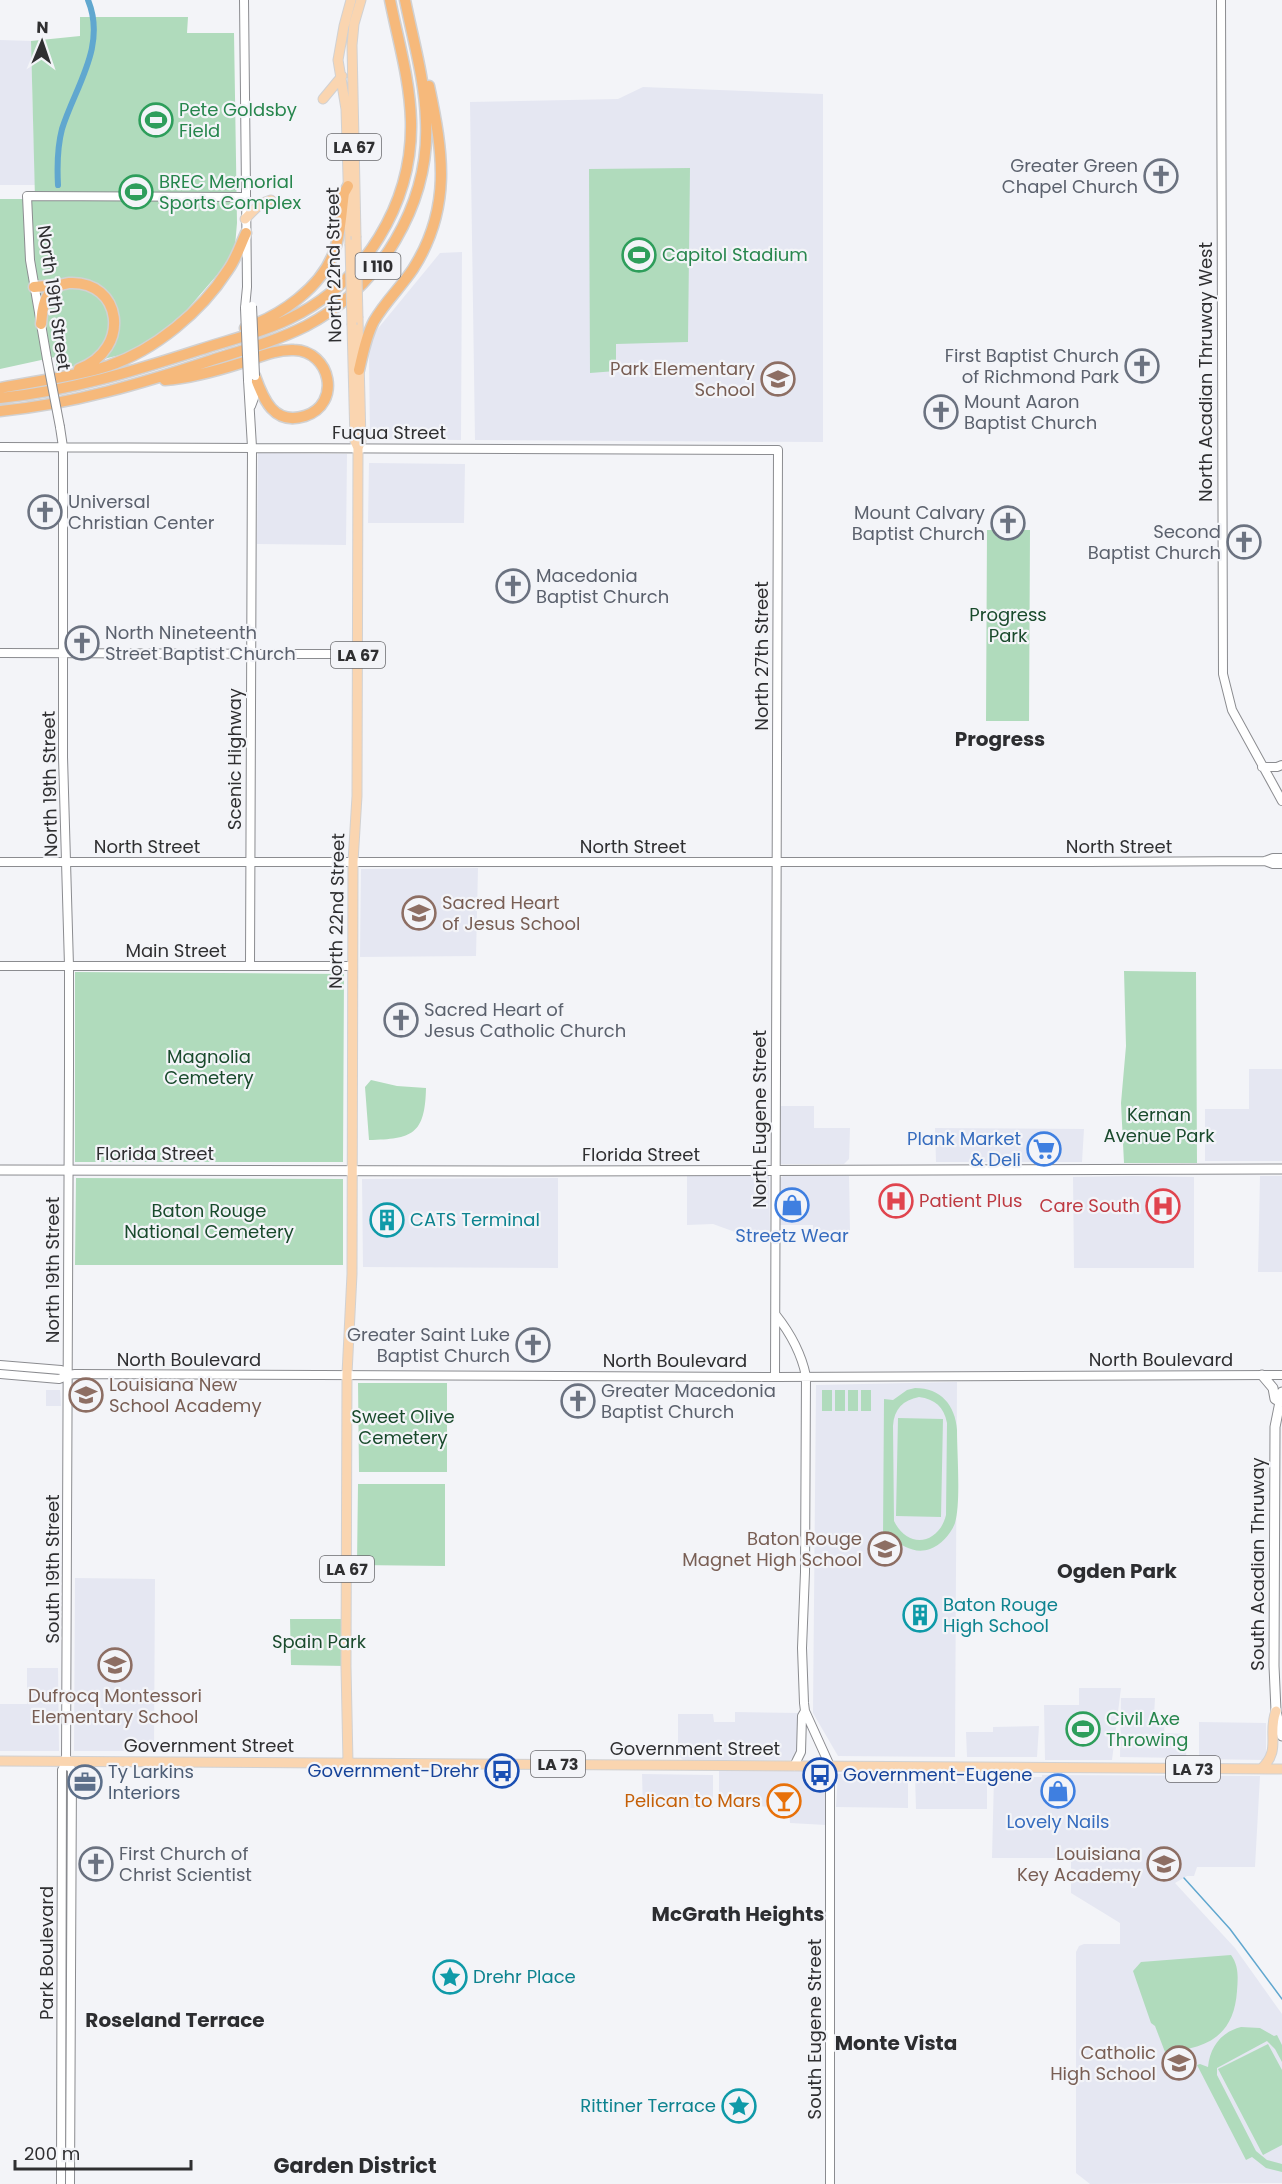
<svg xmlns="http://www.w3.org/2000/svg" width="1282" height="2184" viewBox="0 0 1282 2184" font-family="Poppins,sans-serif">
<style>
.built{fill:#e5e7f2}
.green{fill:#b0dbbc;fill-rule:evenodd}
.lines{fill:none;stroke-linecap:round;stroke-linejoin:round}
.stream{stroke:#60a7cf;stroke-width:1.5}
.canal{stroke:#60a7cf;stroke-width:6}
.tertiary-casing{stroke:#8b8c90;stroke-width:10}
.secondary-casing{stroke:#8b8c90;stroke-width:11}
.primary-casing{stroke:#d1d1d2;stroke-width:11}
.motorway-casing{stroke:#d1d1d2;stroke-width:13}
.tertiary{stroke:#fff;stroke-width:8}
.secondary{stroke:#fff;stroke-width:9}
.primary{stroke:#fad5b0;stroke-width:9}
.motorway{stroke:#f6b97b;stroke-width:10}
.tertiary-bridge-casing{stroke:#8b8c90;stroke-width:10;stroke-linecap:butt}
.primary-bridge-casing{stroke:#d1d1d2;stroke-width:11;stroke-linecap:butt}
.tertiary-bridge{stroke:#fff;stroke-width:8}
.primary-bridge{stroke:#fad5b0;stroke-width:9}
.labels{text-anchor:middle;stroke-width:4.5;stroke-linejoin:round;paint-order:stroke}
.shield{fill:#f3f4f8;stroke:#6a6a6d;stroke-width:1.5}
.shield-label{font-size:16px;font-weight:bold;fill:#2f2f31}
.leisure-label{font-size:18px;fill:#27864d;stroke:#f3f4f8;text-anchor:start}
.worship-label{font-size:18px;fill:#5b616d;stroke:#f3f4f8;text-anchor:start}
.street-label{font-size:18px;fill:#2f2f31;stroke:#f3f4f8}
.education-label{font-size:18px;fill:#785e54;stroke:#f3f4f8;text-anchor:end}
.park-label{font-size:18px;fill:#194a2c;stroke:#f3f4f8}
.shop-label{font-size:18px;fill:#366cbe;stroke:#f3f4f8}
.health-label{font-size:18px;fill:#be3a42;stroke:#f3f4f8;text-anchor:start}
.culture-label{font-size:18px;fill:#0d838f;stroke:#f3f4f8;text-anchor:start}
.transit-label{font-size:18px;fill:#164399;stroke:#f3f4f8;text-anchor:end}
.service-label{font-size:18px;fill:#4e5e75;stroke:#f3f4f8;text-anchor:start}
.food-label{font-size:18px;fill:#c56008;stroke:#f3f4f8;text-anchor:end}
.neighbourhood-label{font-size:20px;font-weight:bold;fill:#2c2d30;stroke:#f3f4f8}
.quarter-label{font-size:21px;font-weight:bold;fill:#2c2d30;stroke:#f3f4f8}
</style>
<rect width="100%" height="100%" fill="#f3f4f8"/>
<path class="built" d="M0 40 31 41 35 185H0Z
M643 87 823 94V442L475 440 470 102 618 99Z
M462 252 461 440 370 439 369 358 371 337 440 253Z
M258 453 347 454 346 545 257 544Z
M369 463 465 464 464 523H368Z
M478 868 476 956 360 957 361 869Z
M1249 1069H1282V1161H1205V1109H1249Z
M781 1106H814V1128H850L849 1159 844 1164H780Z
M935 1128 1084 1129 1082 1162H936Z
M769 1175 770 1233 735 1232 713 1224 687 1225V1176Z
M783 1176H849L850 1231H813V1225H779V1179Z
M1132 1176 1194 1177V1268H1074L1073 1177Z
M1260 1176H1282V1272H1258Z
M558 1178V1268L363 1267 362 1179Z
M957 1382 955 1757 838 1756 813 1713 816 1385Z
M46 1390H60L61 1406H46Z
M75 1578 155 1579 154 1751H74Z
M27 1668H58L59 1751H0V1704H27Z
M1079 1688H1121L1112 1760H1045L1044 1705H1079Z
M1121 1698H1155L1154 1716 1165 1717 1164 1733 1187 1734 1186 1758 1120 1757Z
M735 1712 798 1713 796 1755 790 1760H683L678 1755V1714H713L714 1722H735Z
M1199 1722 1266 1723V1757L1264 1760 1199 1759Z
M1039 1726 1037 1757H967L966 1732H993V1727Z
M719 1770 819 1771 826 1779V1825L790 1823 789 1808 719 1804Z
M908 1770V1808L836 1807 838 1774Z
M921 1772 987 1773V1809H916L915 1776Z
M642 1774 713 1775V1808H643Z
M1042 1775 1260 1776 1255 1867H1197L1194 1876H1187L1175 1883 1235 1948 1282 2014V2183L1090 2184 1076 2173V1952L1079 1946 1084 1944H1120V1923L1071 1893V1858H992L994 1777H1042Z"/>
<path class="green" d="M80 17H188L187 33H234L237 223 235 246 223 268 186 311 160 333 133 352 57 370 55 357 0 369V199H35L31 41 80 36Z
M690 168 688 342 616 344V371L590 373 589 169Z
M987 530H1030L1029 721H986Z
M1124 971 1196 972 1197 1163H1124L1121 1103 1126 1046Z
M75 972 344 974 343 1162H75Z
M371 1080 397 1086 426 1088C425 1135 412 1139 369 1140L365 1087Z
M76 1178 343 1179V1265H75Z
M358 1383H447V1472H359Z
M915 1388C941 1388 955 1405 957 1430 957 1454 961 1502 955 1523 951 1534 941 1545 930 1549 916 1554 902 1547 892 1537L883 1538 884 1399 893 1400 907 1390ZM919 1397C935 1399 944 1407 947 1423L946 1515C939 1544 908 1550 894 1521L893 1426C894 1409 903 1400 919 1397Z
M822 1390H832V1411H822Z
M835 1390H845V1411H835Z
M848 1390H858V1411H848Z
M861 1390H871V1411H861Z
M898 1418 943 1419 941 1517 896 1516Z
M358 1484H445V1566L357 1565Z
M290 1619H347L346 1666 291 1665Z
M1231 1955C1239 1966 1238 1978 1237 1991 1234 2036 1207 2049 1165 2052L1155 2026 1151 2023 1133 1971 1141 1962Z
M1241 2027 1260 2028 1274 2036 1277 2035 1282 2045V2062L1275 2049 1267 2041 1217 2068V2075L1256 2151 1267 2160 1282 2164V2172L1266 2168 1252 2157 1246 2160 1197 2065 1200 2064 1208 2067C1210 2047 1221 2032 1241 2027Z
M1268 2044 1282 2070V2145L1263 2155 1218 2069Z"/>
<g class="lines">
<path class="stream" d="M1184 1878 1230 1929 1282 1999"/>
<path class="canal" d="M58 185C57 166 57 148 62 129 75 87 107 46 88 0"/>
<defs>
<path id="tertiary" d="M244 0 247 287 245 308
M1221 0 1223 674 1232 710 1282 801
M47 359 30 260 27 196 245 197
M248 380 252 447 250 966
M251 406 254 398V380
M60 427 63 447V757L69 966V1067L66 1763
M0 447 778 450 775 1377
M0 653 358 654
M1262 767H1277L1282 765
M1265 861 1273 864H1282
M0 862H1088L1265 861 1273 858H1282
M0 966H353
M776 1315C791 1334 801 1352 806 1376L805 1572 802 1648 804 1703 805 1711 830 1766V2184
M0 1365 61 1370 69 1375
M0 1374 59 1379 69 1375 75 1374 775 1377 1282 1375
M66 1763 72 1770 70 2184
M794 1766 801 1752 802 1716 805 1711
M61 2184 62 1770 66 1763"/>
<path id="secondary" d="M0 1170 547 1171 1282 1169
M1262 1375 1273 1388 1275 1399 1280 1402
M1282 1392 1275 1427 1274 1666 1276 1711 1282 1736"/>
<path id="primary" d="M323 99 342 76
M245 219 260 204 271 200
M356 236 352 45 354 24 361 0
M350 244 346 109 338 60 344 26 351 0
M352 325 355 441 358 448
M0 1761 1282 1769
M348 1763 346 1666 347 1374 352 1274 353 862 357 796 358 448 361 441 358 318
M1261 1769C1282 1750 1267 1734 1276 1711"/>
<path id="motorway" d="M34 287 58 285
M41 324C42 315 42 305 47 297 51 289 60 284 69 283 122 280 132 349 79 369
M245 328C280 316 321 288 334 252 341 234 341 213 344 193L348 186
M359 370C363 353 366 336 374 321 385 302 401 287 413 269 452 208 443 152 429 86
M165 380C190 378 216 371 241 363 257 358 276 349 294 350 331 351 342 404 305 416 274 426 263 399 255 376
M0 388C36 381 73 377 108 366 155 350 201 312 228 270 236 259 240 246 246 233
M0 398C69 391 134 371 199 350 229 340 261 333 289 319 364 283 413 204 411 121 410 80 398 40 390 0
M0 411C73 404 143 383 212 360 243 350 276 341 306 326 380 287 430 205 426 121 425 80 413 40 405 0"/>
</defs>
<use href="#tertiary" class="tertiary-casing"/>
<use href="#secondary" class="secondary-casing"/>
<use href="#primary" class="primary-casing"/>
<use href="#motorway" class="motorway-casing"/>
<use href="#tertiary" class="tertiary"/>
<use href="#secondary" class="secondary"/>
<use href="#primary" class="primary"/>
<use href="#motorway" class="motorway"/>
<defs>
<path id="tertiary-bridge" d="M252 306 255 376
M245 308 248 380
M47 359 60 427"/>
<path id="primary-bridge" d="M356 236 358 318
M350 244 352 325"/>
</defs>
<use href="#tertiary-bridge" class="tertiary-bridge-casing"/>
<use href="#primary-bridge" class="primary-bridge-casing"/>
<use href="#tertiary-bridge" class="tertiary-bridge"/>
<use href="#primary-bridge" class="primary-bridge"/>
</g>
<defs>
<symbol id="stadium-ring" viewBox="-11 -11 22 22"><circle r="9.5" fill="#f3f4f8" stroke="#2e9e5b" stroke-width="1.5"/><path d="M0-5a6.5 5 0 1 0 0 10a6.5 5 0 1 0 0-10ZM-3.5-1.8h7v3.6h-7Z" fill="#2e9e5b"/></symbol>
<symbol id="church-ring" viewBox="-11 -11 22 22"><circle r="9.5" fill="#f3f4f8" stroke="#6b7280" stroke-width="1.5"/><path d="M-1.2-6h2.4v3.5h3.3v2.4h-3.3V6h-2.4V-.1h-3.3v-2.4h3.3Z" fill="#6b7280"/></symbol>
<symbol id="school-ring" viewBox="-11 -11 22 22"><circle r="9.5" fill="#f3f4f8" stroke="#8d6e63" stroke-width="1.5"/><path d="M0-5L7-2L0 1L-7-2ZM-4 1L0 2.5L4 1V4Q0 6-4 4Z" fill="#8d6e63"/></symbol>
<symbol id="supermarket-ring" viewBox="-11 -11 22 22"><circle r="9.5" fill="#f3f4f8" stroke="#3f7fe0" stroke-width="1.5"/><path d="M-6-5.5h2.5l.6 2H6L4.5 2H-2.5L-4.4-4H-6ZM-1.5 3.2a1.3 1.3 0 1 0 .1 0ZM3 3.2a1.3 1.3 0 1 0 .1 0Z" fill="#3f7fe0"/></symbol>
<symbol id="hospital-ring" viewBox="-11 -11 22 22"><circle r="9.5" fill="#f3f4f8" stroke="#e0444e" stroke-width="1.5"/><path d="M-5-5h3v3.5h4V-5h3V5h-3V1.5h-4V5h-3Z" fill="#e0444e"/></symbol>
<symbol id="shop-ring" viewBox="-11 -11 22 22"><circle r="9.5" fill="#f3f4f8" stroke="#3f7fe0" stroke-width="1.5"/><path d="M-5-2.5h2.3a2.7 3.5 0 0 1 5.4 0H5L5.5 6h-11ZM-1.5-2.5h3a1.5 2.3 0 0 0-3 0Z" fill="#3f7fe0"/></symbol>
<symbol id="building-ring" viewBox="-11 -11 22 22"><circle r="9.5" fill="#f3f4f8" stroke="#0f9aa8" stroke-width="1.5"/><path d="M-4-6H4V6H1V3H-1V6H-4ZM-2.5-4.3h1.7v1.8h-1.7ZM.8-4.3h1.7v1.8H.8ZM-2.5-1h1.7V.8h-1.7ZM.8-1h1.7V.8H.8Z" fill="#0f9aa8"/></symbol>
<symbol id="bus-ring" viewBox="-11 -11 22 22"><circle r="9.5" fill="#f3f4f8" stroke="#1a4fb4" stroke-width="1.5"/><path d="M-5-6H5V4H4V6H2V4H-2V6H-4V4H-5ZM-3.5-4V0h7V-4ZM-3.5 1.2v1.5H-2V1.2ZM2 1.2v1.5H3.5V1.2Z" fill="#1a4fb4"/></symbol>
<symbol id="office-ring" viewBox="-11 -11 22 22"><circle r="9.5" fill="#f3f4f8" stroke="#5c6f8a" stroke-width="1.5"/><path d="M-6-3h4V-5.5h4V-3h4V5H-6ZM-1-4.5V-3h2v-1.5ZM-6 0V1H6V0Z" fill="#5c6f8a"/></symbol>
<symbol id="bar-ring" viewBox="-11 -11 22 22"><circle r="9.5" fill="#f3f4f8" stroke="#e8710a" stroke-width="1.5"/><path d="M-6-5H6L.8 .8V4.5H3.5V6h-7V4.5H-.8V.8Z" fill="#e8710a"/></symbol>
<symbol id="sight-ring" viewBox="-11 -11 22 22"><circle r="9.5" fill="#f3f4f8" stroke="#0f9aa8" stroke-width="1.5"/><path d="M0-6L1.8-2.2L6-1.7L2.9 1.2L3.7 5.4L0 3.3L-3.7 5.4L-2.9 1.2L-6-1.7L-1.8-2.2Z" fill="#0f9aa8"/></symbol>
</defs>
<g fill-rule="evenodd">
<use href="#stadium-ring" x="137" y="101" width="38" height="38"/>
<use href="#church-ring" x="1142" y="157" width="38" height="38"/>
<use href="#stadium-ring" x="117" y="173" width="38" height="38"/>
<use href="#stadium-ring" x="620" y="236" width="38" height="38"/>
<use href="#church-ring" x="1123" y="347" width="38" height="38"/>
<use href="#school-ring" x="759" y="360" width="38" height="38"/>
<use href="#church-ring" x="922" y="393" width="38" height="38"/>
<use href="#church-ring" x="26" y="493" width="38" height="38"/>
<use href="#church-ring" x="989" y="504" width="38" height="38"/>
<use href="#church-ring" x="1225" y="523" width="38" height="38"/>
<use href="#church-ring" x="494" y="567" width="38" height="38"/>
<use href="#church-ring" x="63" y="624" width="38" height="38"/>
<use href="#school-ring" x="400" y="894" width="38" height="38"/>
<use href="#church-ring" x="382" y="1001" width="38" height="38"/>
<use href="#supermarket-ring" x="1025" y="1130" width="38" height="38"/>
<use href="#hospital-ring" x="877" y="1182" width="38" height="38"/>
<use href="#shop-ring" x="773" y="1186" width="38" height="38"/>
<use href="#hospital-ring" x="1144" y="1187" width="38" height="38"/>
<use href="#building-ring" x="368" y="1201" width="38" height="38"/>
<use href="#church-ring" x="514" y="1326" width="38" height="38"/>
<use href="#school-ring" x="67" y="1376" width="38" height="38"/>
<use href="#church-ring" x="559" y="1382" width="38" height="38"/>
<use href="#school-ring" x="866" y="1530" width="38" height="38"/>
<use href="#building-ring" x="901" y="1596" width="38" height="38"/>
<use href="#school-ring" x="96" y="1646" width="38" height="38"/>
<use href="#stadium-ring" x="1064" y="1710" width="38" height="38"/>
<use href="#bus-ring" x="483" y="1752" width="38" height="38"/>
<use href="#bus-ring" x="801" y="1756" width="38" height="38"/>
<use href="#office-ring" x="66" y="1763" width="38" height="38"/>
<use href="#shop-ring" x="1039" y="1772" width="38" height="38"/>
<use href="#bar-ring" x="765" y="1782" width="38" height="38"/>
<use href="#church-ring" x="77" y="1845" width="38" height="38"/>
<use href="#school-ring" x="1145" y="1845" width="38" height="38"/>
<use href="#sight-ring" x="431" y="1958" width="38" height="38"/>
<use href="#school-ring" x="1160" y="2044" width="38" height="38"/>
<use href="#sight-ring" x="720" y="2087" width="38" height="38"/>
</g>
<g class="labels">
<g class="shield">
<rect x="327" y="134" width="54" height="26" rx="4.5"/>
<rect x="355.5" y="253" width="45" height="26" rx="4.5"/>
<rect x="331" y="642" width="54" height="26" rx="4.5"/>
<rect x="320" y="1556" width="54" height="26" rx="4.5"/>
<rect x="531" y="1751" width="54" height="26" rx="4.5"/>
<rect x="1166" y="1756" width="54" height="26" rx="4.5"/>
</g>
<g class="shield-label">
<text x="354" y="153">LA 67</text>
<text x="378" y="272">I 110</text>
<text x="358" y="661">LA 67</text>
<text x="347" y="1575">LA 67</text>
<text x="558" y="1770">LA 73</text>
<text x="1193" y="1775">LA 73</text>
</g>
<g class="leisure-label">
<text x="179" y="116">Pete Goldsby<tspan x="179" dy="21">Field</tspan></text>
<text x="159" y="188">BREC Memorial<tspan x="159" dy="21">Sports Complex</tspan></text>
<text x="662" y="261">Capitol Stadium</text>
<text x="1106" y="1725">Civil Axe<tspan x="1106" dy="21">Throwing</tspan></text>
</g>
<g class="worship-label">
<text x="1138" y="172" text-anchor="end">Greater Green<tspan x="1138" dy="21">Chapel Church</tspan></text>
<text x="1119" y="362" text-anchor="end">First Baptist Church<tspan x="1119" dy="21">of Richmond Park</tspan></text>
<text x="964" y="408">Mount Aaron<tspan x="964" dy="21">Baptist Church</tspan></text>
<text x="68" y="508">Universal<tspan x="68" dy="21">Christian Center</tspan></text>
<text x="985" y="519" text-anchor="end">Mount Calvary<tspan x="985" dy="21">Baptist Church</tspan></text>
<text x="1221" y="538" text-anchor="end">Second<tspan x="1221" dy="21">Baptist Church</tspan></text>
<text x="536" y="582">Macedonia<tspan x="536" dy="21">Baptist Church</tspan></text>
<text x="105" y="639">North Nineteenth<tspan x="105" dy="21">Street Baptist Church</tspan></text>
<text x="424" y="1016">Sacred Heart of<tspan x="424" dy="21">Jesus Catholic Church</tspan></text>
<text x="510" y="1341" text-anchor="end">Greater Saint Luke<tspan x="510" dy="21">Baptist Church</tspan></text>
<text x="601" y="1397">Greater Macedonia<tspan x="601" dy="21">Baptist Church</tspan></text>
<text x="119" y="1860">First Church of<tspan x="119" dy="21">Christ Scientist</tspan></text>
</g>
<g class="street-label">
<text transform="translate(334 265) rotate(-91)" y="6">North 22nd Street</text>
<text transform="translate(54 298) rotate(82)" y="6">North 19th Street</text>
<text transform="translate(1206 372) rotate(-90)" y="6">North Acadian Thruway West</text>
<text x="389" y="439">Fuqua Street</text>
<text transform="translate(762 656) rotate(-90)" y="6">North 27th Street</text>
<text transform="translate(235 759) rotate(-90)" y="6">Scenic Highway</text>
<text transform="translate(50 784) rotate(-91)" y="6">North 19th Street</text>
<text x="147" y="853">North Street</text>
<text x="633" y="853">North Street</text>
<text x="1119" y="853">North Street</text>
<text transform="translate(337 911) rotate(-89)" y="6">North 22nd Street</text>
<text x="176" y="957">Main Street</text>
<text transform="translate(760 1119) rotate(-90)" y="6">North Eugene Street</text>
<text x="155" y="1160">Florida Street</text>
<text x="641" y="1161">Florida Street</text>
<text transform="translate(53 1270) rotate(-90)" y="6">North 19th Street</text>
<text x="189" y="1366">North Boulevard</text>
<text x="1161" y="1366">North Boulevard</text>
<text x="675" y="1367">North Boulevard</text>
<text transform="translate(1258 1564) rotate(-90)" y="6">South Acadian Thruway</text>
<text transform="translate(53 1569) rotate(-90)" y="6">South 19th Street</text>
<text x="209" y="1752">Government Street</text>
<text x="695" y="1755">Government Street</text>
<text transform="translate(47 1953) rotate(-90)" y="6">Park Boulevard</text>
<text transform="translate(815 2029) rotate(-90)" y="6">South Eugene Street</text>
</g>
<g class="education-label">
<text x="755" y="375">Park Elementary<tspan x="755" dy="21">School</tspan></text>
<text x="442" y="909" text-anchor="start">Sacred Heart<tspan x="442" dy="21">of Jesus School</tspan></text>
<text x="109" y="1391" text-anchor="start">Louisiana New<tspan x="109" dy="21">School Academy</tspan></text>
<text x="862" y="1545">Baton Rouge<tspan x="862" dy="21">Magnet High School</tspan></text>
<text x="115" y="1702" text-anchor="middle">Dufrocq Montessori<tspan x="115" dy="21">Elementary School</tspan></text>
<text x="1141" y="1860">Louisiana<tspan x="1141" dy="21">Key Academy</tspan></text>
<text x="1156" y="2059">Catholic<tspan x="1156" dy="21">High School</tspan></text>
</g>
<g class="park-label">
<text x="1008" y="621">Progress<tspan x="1008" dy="21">Park</tspan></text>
<text x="209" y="1063">Magnolia<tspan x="209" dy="21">Cemetery</tspan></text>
<text x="1159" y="1121">Kernan<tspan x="1159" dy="21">Avenue Park</tspan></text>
<text x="209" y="1217">Baton Rouge<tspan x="209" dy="21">National Cemetery</tspan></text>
<text x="403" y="1423">Sweet Olive<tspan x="403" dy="21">Cemetery</tspan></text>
<text x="319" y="1648">Spain Park</text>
</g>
<g class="shop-label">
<text x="1021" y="1145" text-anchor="end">Plank Market<tspan x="1021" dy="21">&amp; Deli</tspan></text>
<text x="792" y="1242">Streetz Wear</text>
<text x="1058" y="1828">Lovely Nails</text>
</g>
<g class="health-label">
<text x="919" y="1207">Patient Plus</text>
<text x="1140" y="1212" text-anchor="end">Care South</text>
</g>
<g class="culture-label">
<text x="410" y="1226">CATS Terminal</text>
<text x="943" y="1611">Baton Rouge<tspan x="943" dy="21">High School</tspan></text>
<text x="473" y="1983">Drehr Place</text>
<text x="716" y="2112" text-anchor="end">Rittiner Terrace</text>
</g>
<g class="transit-label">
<text x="479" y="1777">Government-Drehr</text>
<text x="843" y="1781" text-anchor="start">Government-Eugene</text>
</g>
<g class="service-label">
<text x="108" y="1778">Ty Larkins<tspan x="108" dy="21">Interiors</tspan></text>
</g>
<g class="food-label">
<text x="761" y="1807">Pelican to Mars</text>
</g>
<g class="neighbourhood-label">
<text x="1000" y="746">Progress</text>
<text x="1117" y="1578">Ogden Park</text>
<text x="738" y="1921">McGrath Heights</text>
<text x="175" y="2027">Roseland Terrace</text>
<text x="896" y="2050">Monte Vista</text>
</g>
<g class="quarter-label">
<text x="355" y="2173">Garden District</text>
</g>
</g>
<g transform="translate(42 42) rotate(2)" stroke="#f3f4f8" stroke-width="4.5" paint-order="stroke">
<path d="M0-4.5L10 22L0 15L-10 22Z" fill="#2f2f31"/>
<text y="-9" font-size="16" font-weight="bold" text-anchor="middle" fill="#2f2f31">N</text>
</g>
<path d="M15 2160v9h176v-9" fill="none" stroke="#2f2f31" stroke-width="3"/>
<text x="24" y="2160" font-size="18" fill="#2f2f31" stroke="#f3f4f8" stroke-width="4.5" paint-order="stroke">200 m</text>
</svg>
